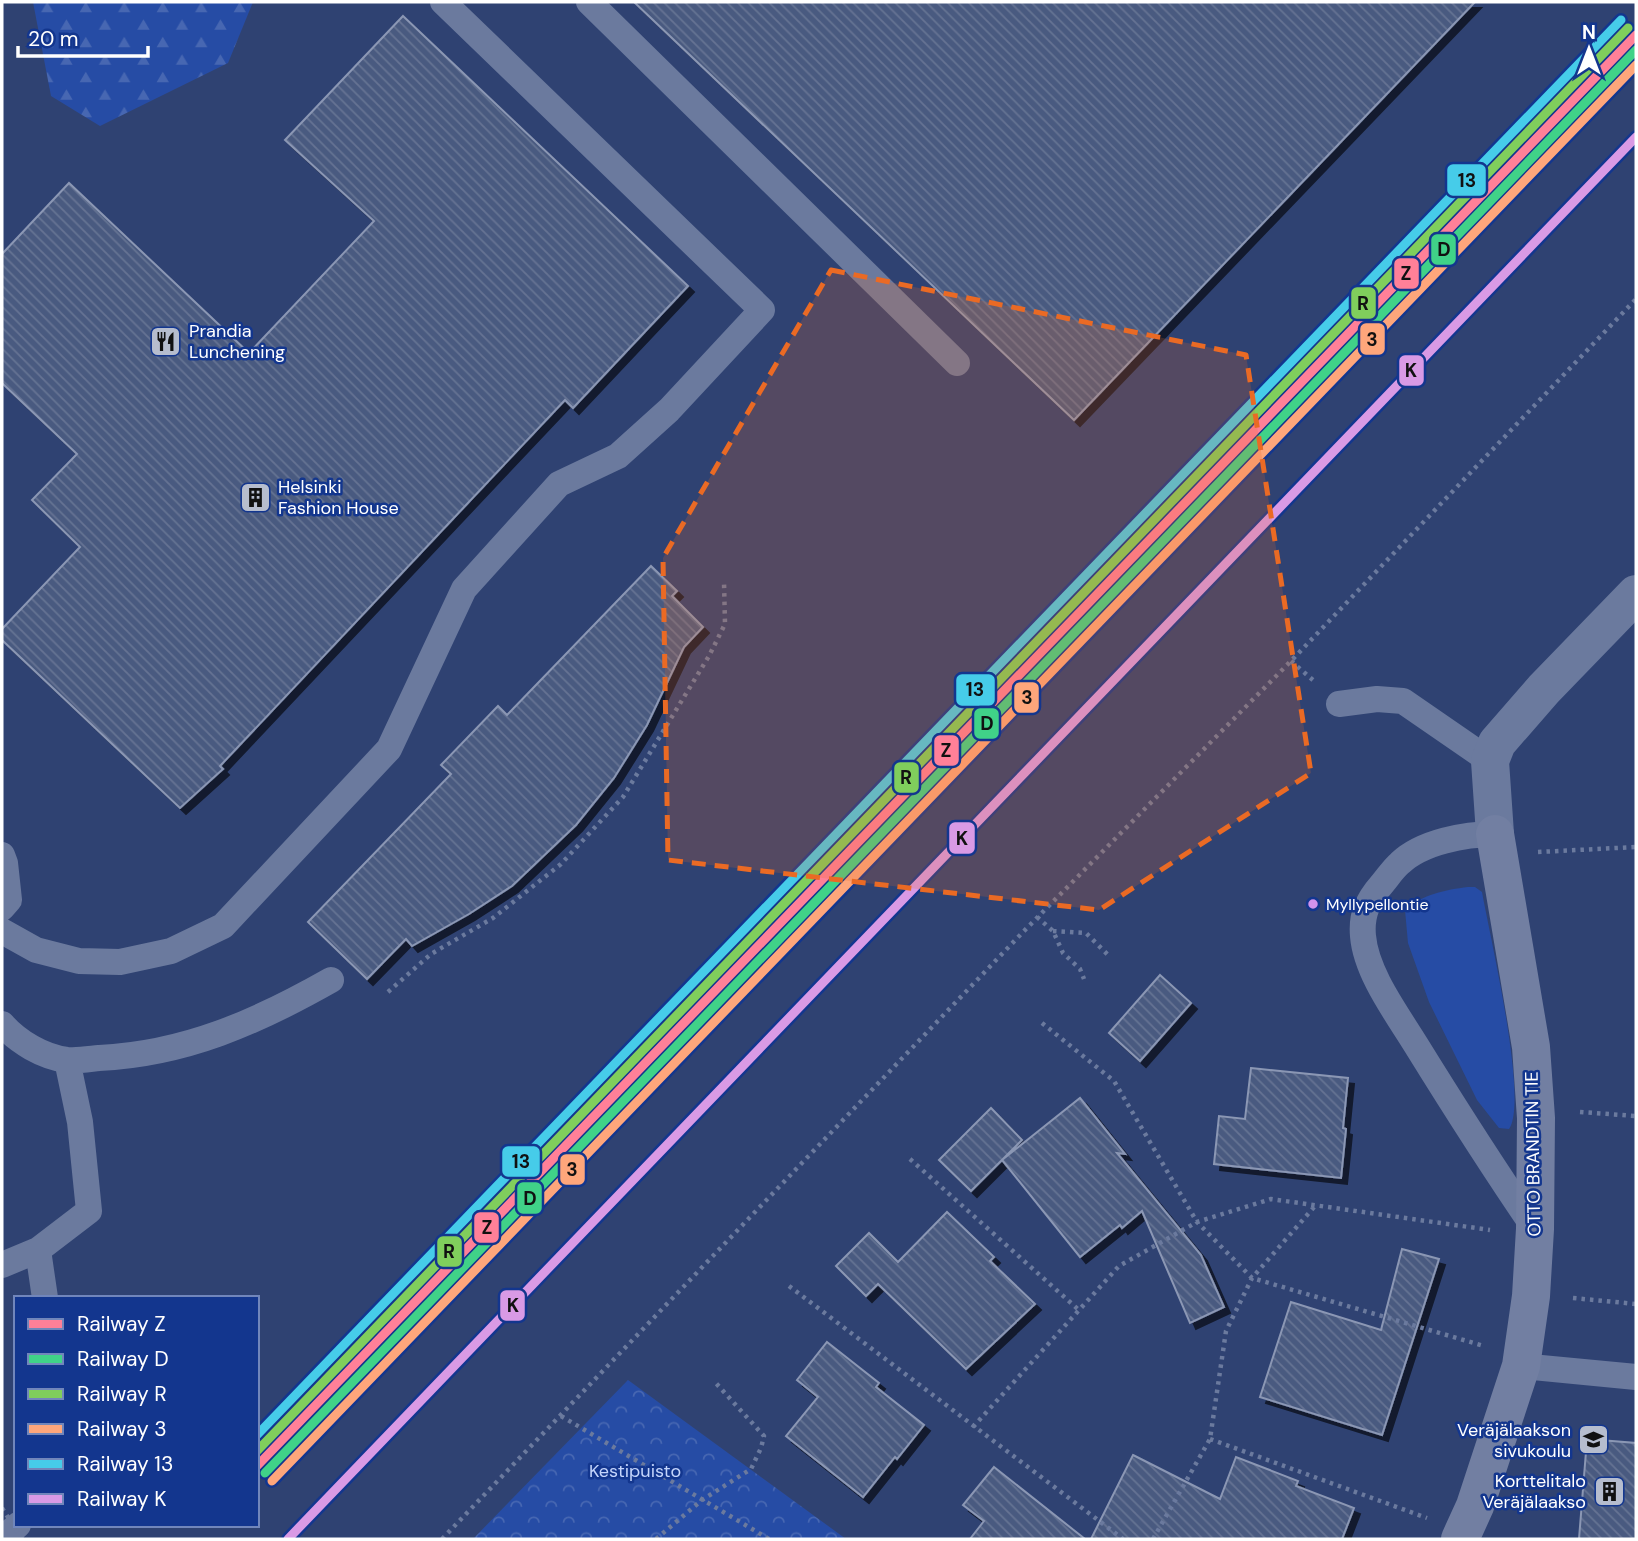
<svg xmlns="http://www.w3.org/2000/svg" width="1638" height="1541" viewBox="0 0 1638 1541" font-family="'DM Sans',sans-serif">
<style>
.grass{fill:#264ca5}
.forest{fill:url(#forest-firs)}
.park{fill:url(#park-crowns)}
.building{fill:url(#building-back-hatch);stroke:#8b97b4;stroke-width:2;filter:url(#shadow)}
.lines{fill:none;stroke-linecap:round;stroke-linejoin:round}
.path{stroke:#6b7a9e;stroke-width:4.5;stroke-dasharray:3.5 5;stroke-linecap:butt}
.lane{stroke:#6b7a9e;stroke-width:26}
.street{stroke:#6b7a9e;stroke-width:38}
.secondary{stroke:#727fa2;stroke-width:38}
.path-bridge{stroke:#6b7a9e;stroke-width:4.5;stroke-dasharray:3.5 5;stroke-linecap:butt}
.rail-1-casing{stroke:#13368e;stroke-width:14}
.rail-2-casing{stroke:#13368e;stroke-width:14}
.rail-3-casing{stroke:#13368e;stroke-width:14}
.rail-4-casing{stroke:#13368e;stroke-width:14}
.rail-5-casing{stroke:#13368e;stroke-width:14}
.rail-6-casing{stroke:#13368e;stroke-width:14}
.rail-1{stroke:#ff8098;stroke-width:9}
.rail-2{stroke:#40d288;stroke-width:9}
.rail-3{stroke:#80ce5c;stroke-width:9}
.rail-4{stroke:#fea67b;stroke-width:9}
.rail-5{stroke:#46cce9;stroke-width:9}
.rail-6{stroke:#d99ae5;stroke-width:9}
.marked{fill:#ea6a24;fill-opacity:0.2;stroke:#ea6a24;stroke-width:5;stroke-dasharray:14 9;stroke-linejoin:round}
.bus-dot{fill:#d193ec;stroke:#13368e;stroke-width:2.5}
.labels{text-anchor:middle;stroke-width:5;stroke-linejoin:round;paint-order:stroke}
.bus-label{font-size:16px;fill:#fff;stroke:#13368e;text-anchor:start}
.poi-label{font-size:18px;fill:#fff;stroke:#13368e;text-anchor:start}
.street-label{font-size:18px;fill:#fff;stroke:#13368e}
.park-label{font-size:18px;fill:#c4d5fc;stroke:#13368e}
.line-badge{stroke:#13368e;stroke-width:2.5}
.pale-badge-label{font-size:19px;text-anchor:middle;font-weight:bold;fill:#111}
</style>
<defs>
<pattern id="forest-firs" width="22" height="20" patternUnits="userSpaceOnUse" patternTransform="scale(1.75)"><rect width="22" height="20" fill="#264ca5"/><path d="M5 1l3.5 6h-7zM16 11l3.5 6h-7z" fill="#4767b2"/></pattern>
<pattern id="park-crowns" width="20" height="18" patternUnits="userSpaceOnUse" patternTransform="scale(1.75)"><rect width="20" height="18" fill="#264ca5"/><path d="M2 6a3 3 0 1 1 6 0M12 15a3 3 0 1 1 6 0" fill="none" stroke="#4767b2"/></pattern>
<pattern id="building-back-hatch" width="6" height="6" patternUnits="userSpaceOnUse" patternTransform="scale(1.75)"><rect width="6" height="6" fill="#4a5a80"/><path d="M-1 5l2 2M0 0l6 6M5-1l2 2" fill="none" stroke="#657393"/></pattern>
<filter id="shadow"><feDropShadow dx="6" dy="6" stdDeviation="0" flood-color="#0009"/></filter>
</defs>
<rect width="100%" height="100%" fill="#2f4272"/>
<path class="grass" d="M1468 887H1475L1482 892C1489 932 1529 1101 1509 1129L1499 1128 1477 1100 1429 1002 1408 943 1405 910C1423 894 1445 890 1468 887Z"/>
<path class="forest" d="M33 2H253L228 63 100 126 51 96Z"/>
<path class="park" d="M628 1380 846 1539H473Z"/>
<path class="building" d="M634 2H1475L1074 420Z
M403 16 688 286 573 408 565 400 220 766 223 769 180 808 2 640V629L80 547 32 500 77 454 2 383V254L69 183 249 353 374 221 285 140Z
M651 566 677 591 672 596 703 627 684 647 647 725 614 778 576 825 512 886 469 914 412 946 406 939 367 979 308 922 451 774 441 765 498 706 507 715Z
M1160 975 1191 1003 1140 1061 1109 1033Z
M1251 1068 1348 1078 1343 1128 1346 1129 1341 1178 1214 1164 1219 1116 1245 1119Z
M1080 1098 1125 1154 1117 1153 1201 1255 1224 1307 1190 1323 1142 1211 1122 1228 1120 1225 1080 1257 1002 1160Z
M991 1108 1022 1140 971 1191 939 1160Z
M947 1212 994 1257 990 1261 1035 1304 966 1369 878 1284 866 1296 836 1266 869 1233 898 1262Z
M1402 1249 1439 1259 1382 1435 1260 1397 1291 1302 1381 1330Z
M827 1342 879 1383 876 1387 924 1425 897 1459 895 1457 863 1497 786 1436 818 1397 797 1380Z
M1587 1439 1636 1443V1539H1579Z
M1133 1455 1220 1499 1236 1457 1298 1481 1296 1486 1354 1508 1342 1539H1091Z
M994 1467 1085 1539H970L984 1521 963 1505Z"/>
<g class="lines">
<path class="path" d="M1291 661 1314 681
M1538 852 1636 847
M1037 917 1053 931 1063 953 1080 969 1084 979
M1053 931 1086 933 1108 955
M388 992 431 954 493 918 561 864 623 797 709 656 725 624 724 582
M1042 1023 1114 1081 1197 1222 1252 1278 1484 1346
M1580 1112 1636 1116
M910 1159 1080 1311
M789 1286 1123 1539
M1573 1298 1636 1304
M561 1416 769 1539
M973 1427 1119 1266 1197 1222 1271 1199 1490 1230
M1210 1439 1427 1518
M442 1539 1023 932 1291 661 1636 299
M656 1539 702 1500 751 1469 761 1448 764 1436 714 1381
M1153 1539 1210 1439 1226 1331 1252 1278 1315 1206"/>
<path class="lane" d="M589 2 957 363
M1339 704 1377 699 1403 701 1490 761
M1495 834C1465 834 1422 842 1400 863 1393 869 1388 877 1382 884 1368 900 1361 914 1363 936 1366 973 1397 1014 1416 1045 1455 1108 1494 1169 1535 1229
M2 855 5 863 9 900 2 908
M2 931 36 950 79 961 120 962 171 951 223 926 389 749 464 589 559 484 618 456 669 410 762 310 443 2
M2 1024C18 1042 43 1057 67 1060 77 1061 89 1059 99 1058 185 1054 257 1022 331 980
M38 1250 45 1298
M2 1265 38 1250 89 1211 80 1122 67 1060
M1521 1366 1636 1377
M2 1539 18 1525"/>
<path class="street" d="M1495 834 1490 761 1497 743 1544 689 1636 594"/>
<path class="secondary" d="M1460 1539 1475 1506 1521 1366 1531 1296 1535 1229 1536 1118 1531 1047 1495 834"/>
<path class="path-bridge" d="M2 1508 22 1539"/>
<defs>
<path id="rail-1" d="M257 1466 1636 35"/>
<path id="rail-2" d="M265 1473 1636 50"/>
<path id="rail-3" d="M257 1451 1628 28"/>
<path id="rail-4" d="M272 1481 1636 65"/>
<path id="rail-5" d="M257 1435 1621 20"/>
<path id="rail-6" d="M288 1539 1636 137"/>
</defs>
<use href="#rail-1" class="rail-1-casing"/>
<use href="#rail-2" class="rail-2-casing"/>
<use href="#rail-3" class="rail-3-casing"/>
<use href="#rail-4" class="rail-4-casing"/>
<use href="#rail-5" class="rail-5-casing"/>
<use href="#rail-6" class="rail-6-casing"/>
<use href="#rail-1" class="rail-1"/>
<use href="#rail-2" class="rail-2"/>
<use href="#rail-3" class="rail-3"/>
<use href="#rail-4" class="rail-4"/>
<use href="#rail-5" class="rail-5"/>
<use href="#rail-6" class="rail-6"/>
</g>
<path class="marked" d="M831 270 1246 355 1311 773 1099 910 668 860 663 558Z"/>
<defs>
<symbol id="restaurant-square" viewBox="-11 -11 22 22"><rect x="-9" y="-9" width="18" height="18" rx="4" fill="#b6bdce" stroke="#13368e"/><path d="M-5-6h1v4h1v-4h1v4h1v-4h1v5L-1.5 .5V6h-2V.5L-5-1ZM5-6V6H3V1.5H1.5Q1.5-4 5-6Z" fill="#111"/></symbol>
<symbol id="building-square" viewBox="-11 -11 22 22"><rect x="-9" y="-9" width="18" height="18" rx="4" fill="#b6bdce" stroke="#13368e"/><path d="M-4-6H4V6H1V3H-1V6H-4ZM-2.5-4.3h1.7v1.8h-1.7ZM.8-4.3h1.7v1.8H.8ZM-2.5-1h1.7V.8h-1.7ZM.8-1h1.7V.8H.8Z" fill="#111"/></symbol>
<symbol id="school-square" viewBox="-11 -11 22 22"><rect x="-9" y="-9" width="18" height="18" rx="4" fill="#b6bdce" stroke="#13368e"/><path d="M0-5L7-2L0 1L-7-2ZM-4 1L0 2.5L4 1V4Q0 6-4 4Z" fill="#111"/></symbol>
</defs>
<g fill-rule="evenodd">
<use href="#restaurant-square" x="148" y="324" width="35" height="35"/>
<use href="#building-square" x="238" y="480" width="35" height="35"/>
<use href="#school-square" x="1576" y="1422" width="35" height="35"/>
<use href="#building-square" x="1592" y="1474" width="35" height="35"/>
</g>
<circle class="bus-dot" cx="1313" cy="904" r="6"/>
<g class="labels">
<g class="bus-label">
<text x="1326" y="910">Myllypellontie</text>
</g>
<g class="poi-label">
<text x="189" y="337">Prandia<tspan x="189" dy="21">Lunchening</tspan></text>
<text x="278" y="493">Helsinki<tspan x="278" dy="21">Fashion House</tspan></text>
<text x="1571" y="1436" text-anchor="end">Veräjälaakson<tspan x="1571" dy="21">sivukoulu</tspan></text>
<text x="1586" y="1487" text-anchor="end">Korttelitalo<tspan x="1586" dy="21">Veräjälaakso</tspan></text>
</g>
<g class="street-label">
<text transform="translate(1533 1154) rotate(-91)" y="6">OTTO BRANDTIN TIE</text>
</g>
<g class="park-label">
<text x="635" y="1477">Kestipuisto</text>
</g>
</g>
<g class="line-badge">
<rect x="1446" y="163" width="41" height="34" rx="7" fill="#46cce9"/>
<rect x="1430" y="233" width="27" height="33" rx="7" fill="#40d288"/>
<rect x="1393" y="257" width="27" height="33" rx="7" fill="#ff8098"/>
<rect x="1350" y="286" width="27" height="34" rx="7" fill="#80ce5c"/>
<rect x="1359" y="322" width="27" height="34" rx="7" fill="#fea67b"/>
<rect x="1398" y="354" width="27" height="33" rx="7" fill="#d99ae5"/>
<rect x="955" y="673" width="41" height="34" rx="7" fill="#46cce9"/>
<rect x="1013" y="681" width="27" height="33" rx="7" fill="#fea67b"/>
<rect x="973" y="707" width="27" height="33" rx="7" fill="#40d288"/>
<rect x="933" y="734" width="27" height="33" rx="7" fill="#ff8098"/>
<rect x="893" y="761" width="27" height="33" rx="7" fill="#80ce5c"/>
<rect x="948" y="821" width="28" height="34" rx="7" fill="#d99ae5"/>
<rect x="501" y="1145" width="40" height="33" rx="7" fill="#46cce9"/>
<rect x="559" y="1153" width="27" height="33" rx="7" fill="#fea67b"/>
<rect x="516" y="1181" width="27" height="34" rx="7" fill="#40d288"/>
<rect x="473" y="1211" width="27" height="33" rx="7" fill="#ff8098"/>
<rect x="436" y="1235" width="27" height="33" rx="7" fill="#80ce5c"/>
<rect x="499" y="1289" width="27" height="33" rx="7" fill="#d99ae5"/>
</g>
<g class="pale-badge-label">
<text x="1467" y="187">13</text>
<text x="1444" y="256">D</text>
<text x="1406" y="280">Z</text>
<text x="1363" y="310">R</text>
<text x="1372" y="346">3</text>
<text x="1411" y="377">K</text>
<text x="975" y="696">13</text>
<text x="1027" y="704">3</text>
<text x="987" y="730">D</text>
<text x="946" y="757">Z</text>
<text x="906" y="784">R</text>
<text x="962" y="845">K</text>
<text x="521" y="1168">13</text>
<text x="572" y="1176">3</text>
<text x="530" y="1205">D</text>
<text x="487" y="1234">Z</text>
<text x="449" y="1258">R</text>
<text x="513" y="1312">K</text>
</g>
<rect width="1638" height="1541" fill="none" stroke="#ffffff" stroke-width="7"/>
<rect x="14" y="1296" width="245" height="231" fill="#13368e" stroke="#7186bb" stroke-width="2"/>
<rect x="28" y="1319" width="35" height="10" fill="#ff8098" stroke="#7186bb" stroke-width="2"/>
<text x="77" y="1331" font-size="21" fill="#ffffff">Railway Z</text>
<rect x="28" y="1354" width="35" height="10" fill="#40d288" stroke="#7186bb" stroke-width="2"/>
<text x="77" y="1366" font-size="21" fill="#ffffff">Railway D</text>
<rect x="28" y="1389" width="35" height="10" fill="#80ce5c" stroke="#7186bb" stroke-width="2"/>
<text x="77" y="1401" font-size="21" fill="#ffffff">Railway R</text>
<rect x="28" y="1424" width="35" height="10" fill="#fea67b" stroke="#7186bb" stroke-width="2"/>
<text x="77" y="1436" font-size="21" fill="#ffffff">Railway 3</text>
<rect x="28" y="1459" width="35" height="10" fill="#46cce9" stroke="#7186bb" stroke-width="2"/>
<text x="77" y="1471" font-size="21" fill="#ffffff">Railway 13</text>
<rect x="28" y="1494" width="35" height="10" fill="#d99ae5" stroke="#7186bb" stroke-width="2"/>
<text x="77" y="1506" font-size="21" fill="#ffffff">Railway K</text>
<g transform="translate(1589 49)" stroke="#13368e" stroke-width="5" paint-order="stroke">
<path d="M0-5L12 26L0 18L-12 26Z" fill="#ffffff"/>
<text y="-10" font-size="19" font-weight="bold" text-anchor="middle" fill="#ffffff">N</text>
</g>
<path d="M18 46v10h130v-10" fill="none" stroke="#ffffff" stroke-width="3.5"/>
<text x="28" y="46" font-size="21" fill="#ffffff" stroke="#13368e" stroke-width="5" paint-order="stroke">20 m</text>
</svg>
